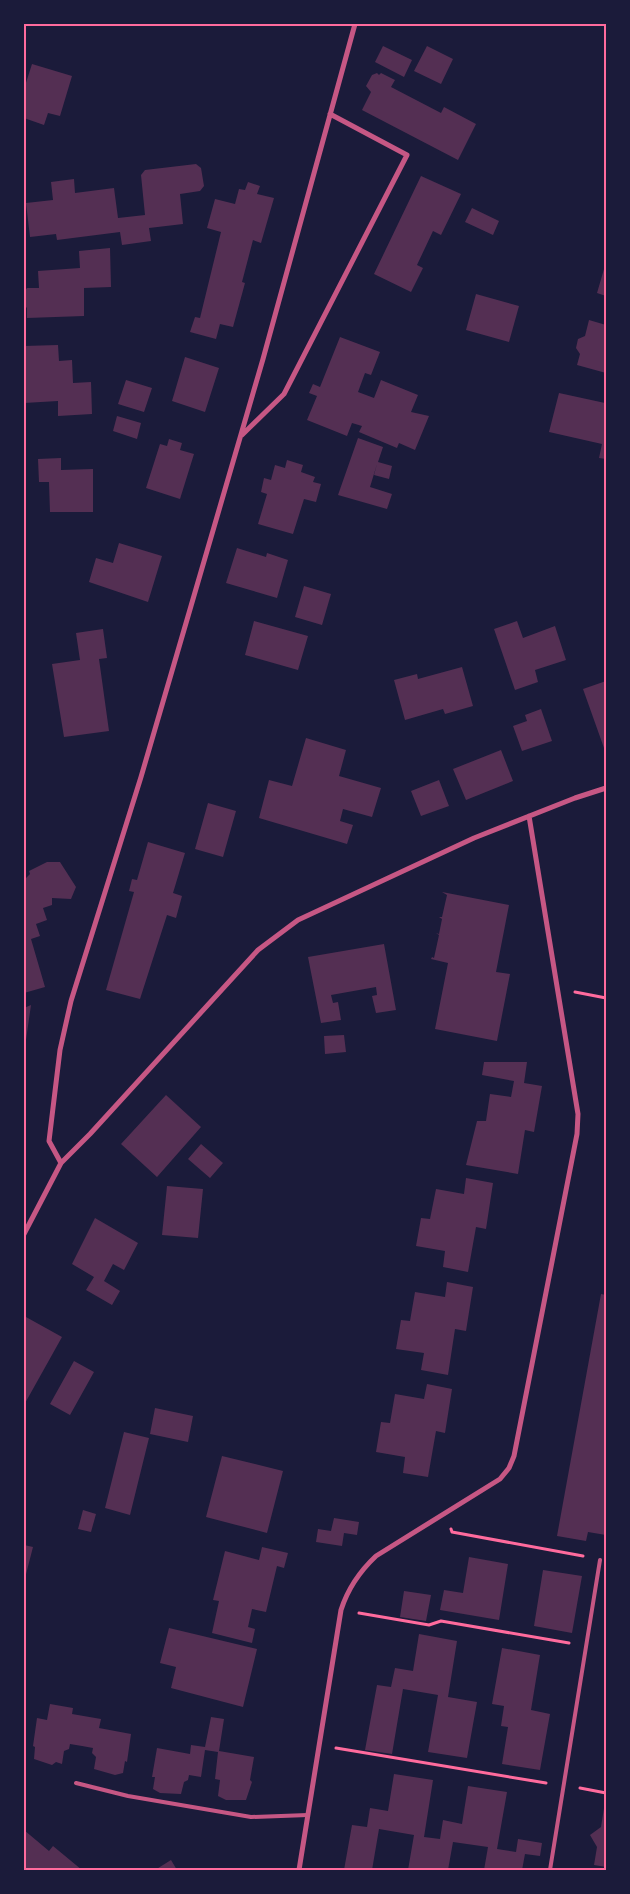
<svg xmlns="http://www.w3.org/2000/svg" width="630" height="1894" viewBox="0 0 630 1894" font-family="'Archivo Narrow',sans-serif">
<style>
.building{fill:#542f53}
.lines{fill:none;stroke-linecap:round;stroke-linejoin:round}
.path{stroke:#ff6b9d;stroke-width:3}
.service{stroke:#c65784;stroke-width:4}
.minor{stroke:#c65784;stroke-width:5}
.neatline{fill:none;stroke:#ff6b9d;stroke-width:2}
</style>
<rect width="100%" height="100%" fill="#1b1b3a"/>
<path class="building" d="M383 46 412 60 404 77 375 62Z
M427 46 453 59 441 84 414 71Z
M32 64 72 76 60 116 48 113 44 125 24 118V89Z
M377 73 379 75 381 73 395 80 391 87 441 113 444 107 476 124 458 160 362 110 371 92 366 86 372 75Z
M196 164 201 168 204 186 200 191 180 194 183 224 149 228 151 241 122 245 120 232 57 240 56 234 30 237 26 203 53 200 51 182 74 179 75 193 114 188 118 218 145 215 141 175 145 170Z
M421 176 461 194 441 235 433 231 417 265 423 268 411 292 374 274Z
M248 182 260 186 257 194 274 198 261 243 253 240 242 282 245 283 233 327 220 324 216 339 190 332 195 317 200 318 221 232 207 228 215 199 235 204 239 189 245 190Z
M472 208 499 221 493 235 465 222Z
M110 248 111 287 84 288V316L27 318V308L24 305V292L27 288H39L38 271 80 268 79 251Z
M604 269H606V296L597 293Z
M476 294 519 306 509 342 466 330Z
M589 320 606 325V373L577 365 580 354 576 348 578 339 585 336Z
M340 337 380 352 371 375 365 373 358 392 374 398 381 380 418 395 411 412 429 416 415 450 399 443 397 448 359 432 362 426 352 423 347 436 307 420 317 396 309 393 313 384 320 387Z
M58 345 59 361 72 360 73 383 91 382 92 414 58 416V401L24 403V346Z
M185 357 219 368 205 412 172 401Z
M126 380 152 388 144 412 118 404Z
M559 393 605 403 606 459 599 458 602 444 549 432Z
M117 416 141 423 137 439 113 431Z
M358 438 383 447 378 462 392 466 389 479 374 475 377 464 370 487 392 494 387 509 338 495Z
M169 439 182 443 180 450 194 454 180 499 146 488 160 444 167 446Z
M61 458V470L93 469V512H50L49 482H39L38 459Z
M287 460 303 465 301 472 315 477 313 482 321 484 316 502 304 499 293 534 258 524 267 494 261 492 264 478 271 480 275 465 285 468Z
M119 543 162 556 148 602 89 582 96 558 113 563Z
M237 548 266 557 267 553 288 560 277 598 226 583Z
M304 586 331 594 322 625 295 617Z
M254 621 308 636 298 670 245 655Z
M517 621 523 638 555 626 566 660 535 670 538 682 515 690 494 629Z
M103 629 107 658 99 659 109 731 64 737 52 664 80 660 76 633Z
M462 667 473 706 445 714 443 709 405 720 394 680 417 674 418 679Z
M606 681V747L604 748 583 689Z
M541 709 552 741 522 751 513 726 527 721 525 715Z
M306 738 346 750 339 776 381 788 372 817 343 809 340 821 353 825 347 844 259 818 269 780 292 786Z
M501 750 513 781 466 800 453 769Z
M439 780 449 806 421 816 411 791Z
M208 803 236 811 223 857 195 849Z
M148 842 185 853 173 893 182 896 176 918 167 915 140 999 106 990 134 892 129 891 132 879 137 880Z
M47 862H60L76 887 71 899 52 898V905L43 908 47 920 36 924 40 936 31 939 45 987 24 993V880L30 874 29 871Z
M442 892 509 905 496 972 510 974 497 1041 435 1029 448 963 431 959 432 957 434 958 439 935 436 933 439 934 442 919 439 917H442L447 895Z
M384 944 396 1010 376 1013 372 996 377 995 376 987 331 995 333 1003 338 1002 341 1020 321 1023 308 957Z
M31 1005 25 1047H24V1008Z
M344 1035 346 1052 325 1054 324 1036Z
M484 1062H527L524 1083 542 1086 534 1132 525 1130 518 1174 466 1165 477 1121H486L490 1094 511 1097 514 1081 482 1075Z
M166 1095 201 1127 157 1177 121 1144Z
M201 1144 223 1163 210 1178 188 1159Z
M466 1178 493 1183 486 1229 476 1227 468 1272 443 1267 445 1251 416 1246 421 1218 430 1219 436 1189 464 1194Z
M167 1186 203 1189 198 1238 162 1235Z
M95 1218 138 1243 124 1270 113 1264 104 1281 120 1291 112 1305 86 1290 94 1277 72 1264Z
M447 1282 473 1287 466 1331 455 1329 448 1375 421 1370 424 1353 396 1349 401 1320 410 1321 415 1292 445 1297Z
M601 1294 606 1295V1535L588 1532 586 1541 557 1536Z
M26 1317 62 1337 24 1405V1321Z
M74 1361 94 1372 70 1415 50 1404Z
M427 1384 452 1389 445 1433 436 1431 428 1477 403 1473 405 1457 376 1452 381 1422 390 1423 395 1394 424 1399Z
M155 1408 193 1416 188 1442 150 1434Z
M124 1432 149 1438 130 1515 105 1508Z
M222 1456 283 1471 267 1533 206 1517Z
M83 1510 96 1514 91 1532 78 1529Z
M334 1518 359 1522 357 1535 344 1533 342 1546 316 1542 318 1529 331 1531Z
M24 1545 33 1547 24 1582Z
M262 1547 288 1553 284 1568 277 1566 266 1612 252 1609 248 1627 255 1629 252 1643 212 1633 219 1601 213 1600 225 1551 259 1560Z
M469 1557 508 1564 499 1620 440 1610 444 1590 463 1593Z
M543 1570 582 1576 572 1633 534 1626Z
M404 1591 431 1595 426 1621 400 1617Z
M169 1628 257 1649 243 1707 171 1688 176 1667 160 1663Z
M419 1634 457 1641 448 1697 477 1702 467 1758 428 1752 438 1695 403 1689 392 1754 365 1750 377 1685 391 1687 395 1668 413 1671Z
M502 1648 540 1655 531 1710 550 1714 540 1770 502 1764 508 1727 501 1726 504 1706 492 1704Z
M50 1704 73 1708 72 1714 101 1719 99 1728 131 1734 127 1762 125 1761 123 1773 115 1775 94 1769 96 1757 92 1753 93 1748 82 1746 70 1744 69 1749 64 1751 62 1764 56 1762 52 1765 34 1759 35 1747 33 1746 37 1718 47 1720Z
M211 1717 224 1719 219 1751 254 1757 250 1780 252 1782 246 1800H226L218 1796 220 1780 215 1779 218 1752 205 1750 201 1777 189 1775 188 1780 184 1782 181 1794 160 1793 153 1789 155 1777H152L157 1748 190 1754 191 1745 205 1747Z
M394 1774 433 1780 424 1837 440 1839 443 1820 462 1824 468 1786 507 1792 497 1849 516 1852 518 1839 542 1843 540 1856 525 1854 522 1870H484L488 1847 453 1842 448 1870H408L414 1835 379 1829 372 1870H344L352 1825 367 1827 370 1808 388 1811Z
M604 1808 606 1809V1867L594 1865 597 1847 590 1835 601 1827Z
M24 1830 49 1851 53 1846 82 1870H24Z
M171 1860 177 1870H155Z"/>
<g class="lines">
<path class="path" d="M575 992 606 998
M451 1529 452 1532 583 1556
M359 1613 429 1625 441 1621 569 1643
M336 1748 546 1783
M580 1788 606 1793"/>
<path class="service" d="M76 1783 128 1796 251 1817 308 1815
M550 1870 600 1560"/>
<path class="minor" d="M242 435 284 394 407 155 330 114
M61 1163 49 1141 60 1050 71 1001 141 777 191 606 263 359 355 24
M24 1234 61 1163 90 1134 258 950 298 920 474 838 575 798 606 788
M299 1870 341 1610C348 1588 359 1572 376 1556L500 1479 509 1468 514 1456 577 1134 578 1114 529 816"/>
</g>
<rect width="630" height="1894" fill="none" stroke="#1b1b3a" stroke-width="50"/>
<rect x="25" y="25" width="580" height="1844" class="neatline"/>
</svg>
